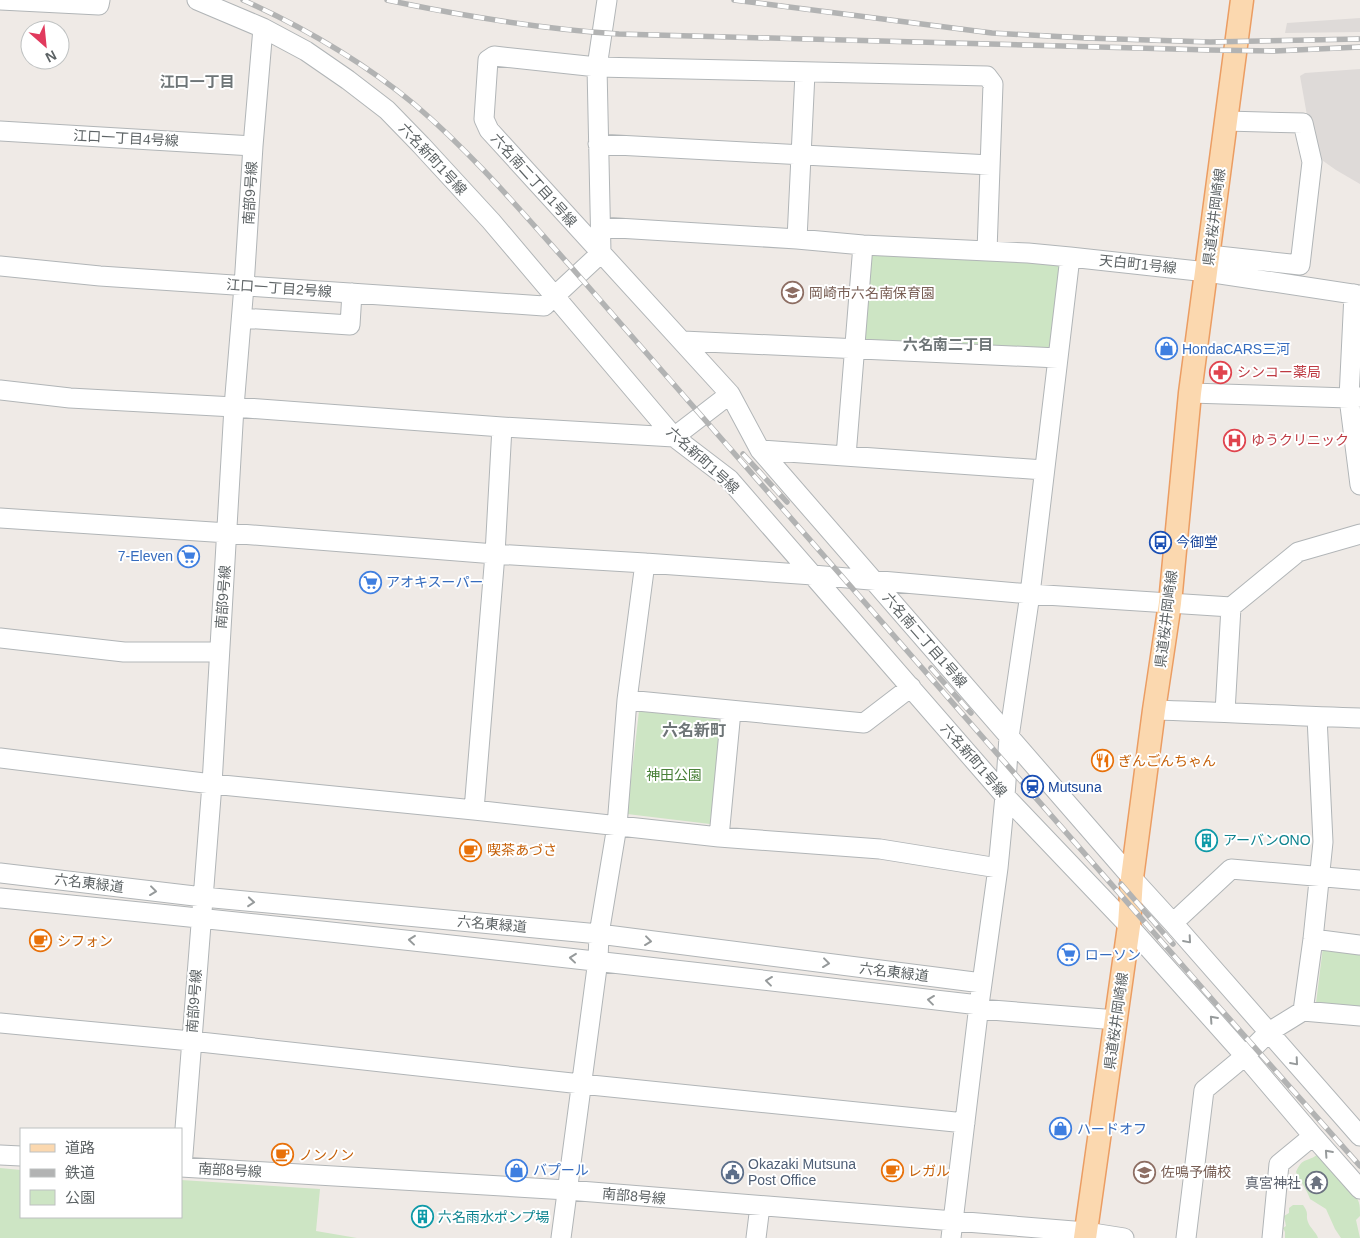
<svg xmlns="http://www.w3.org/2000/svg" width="1360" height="1238" viewBox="0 0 1360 1238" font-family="Helvetica,'Noto Sans JP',sans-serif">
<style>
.industrial{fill:#dedad8}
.green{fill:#cde5c4}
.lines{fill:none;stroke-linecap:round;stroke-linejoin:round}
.minor-casing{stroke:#b1b5b7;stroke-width:21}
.major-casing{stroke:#eb9d63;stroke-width:25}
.minor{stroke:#fff;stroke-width:19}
.major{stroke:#fbd8af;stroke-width:22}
.rail-casing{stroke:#b2b3b3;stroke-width:5.5}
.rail{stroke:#fff;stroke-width:4;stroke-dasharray:11;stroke-linecap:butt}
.oneway{stroke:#969a9b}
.labels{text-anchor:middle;stroke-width:4;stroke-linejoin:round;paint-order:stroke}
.street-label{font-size:14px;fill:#5d6365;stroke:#fff}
.education-label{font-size:14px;fill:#785e54;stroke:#fff;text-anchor:start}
.shop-label{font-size:14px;fill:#366cbe;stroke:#fff;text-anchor:start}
.health-label{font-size:14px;fill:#be3a42;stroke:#fff;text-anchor:start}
.transit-label{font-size:14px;fill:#164399;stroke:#fff;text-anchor:start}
.food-label{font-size:14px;fill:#c56008;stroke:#fff;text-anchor:start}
.park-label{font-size:14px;fill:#4a8139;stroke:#fff}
.culture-label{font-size:14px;fill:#0d838f;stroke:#fff;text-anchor:start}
.service-label{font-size:14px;fill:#4e5e75;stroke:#fff;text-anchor:start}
.worship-label{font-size:14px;fill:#5b616d;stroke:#fff;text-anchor:end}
.neighbourhood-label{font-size:15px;font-weight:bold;fill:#6e7577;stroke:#fff}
.quarter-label{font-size:16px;font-weight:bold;fill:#6e7577;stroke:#fff}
</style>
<rect width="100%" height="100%" fill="#efeae6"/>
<path class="industrial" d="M1360 18V32L1285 33 1287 23Z
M1360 69V184L1336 170 1319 158 1311 138 1300 76 1305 73Z"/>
<path class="green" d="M872 253 1062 264 1052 351 865 341Z
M639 711 722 720 710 824 627 814Z
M1323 947 1360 951V1008L1316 1003Z
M1318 1154 1349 1189 1350 1193C1360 1198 1360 1204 1360 1216L1356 1220 1360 1238H1341L1335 1229 1326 1209 1310 1199C1307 1189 1300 1182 1296 1172 1303 1156 1307 1163 1318 1154Z
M0 1168 21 1170V1217H181V1180L320 1189 316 1231 357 1238H0Z
M1293 1205H1303C1310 1215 1305 1214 1308 1222 1310 1228 1316 1232 1318 1238H1285V1232L1283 1228 1286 1226 1284 1216 1289 1213V1208Z"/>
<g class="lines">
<defs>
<path id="minor" d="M0 0 99 5 100 0
M197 0 263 28 306 51 348 80 387 110 421 145 491 221 674 437 729 479 1005 796 1129 926 1245 1056 1313 1136 1360 1189
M0 131 253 146
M598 144 990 165
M601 227 797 239 863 245 1028 253 1070 257 1030 594 1009 737 1005 796 998 868 979 1005 951 1238
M797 239 805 73
M1209 255 1300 265 1312 162 1303 123 1226 121
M1070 257 1207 272 1360 295
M0 266 100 276 544 306 601 253 597 67 607 0
M1354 294 1349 398 1360 485
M242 318 350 325 352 293
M683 341 1058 358
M0 390 70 398 234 407 502 427 674 437 730 394 489 130 484 119 488 60 494 56 597 67 987 76 993 84 987 251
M1190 393 1349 398 1360 397
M730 394 760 450 1132 878 1173 923 1360 1136
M760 450 1044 470
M846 456 863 245
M0 518 228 533 495 554 645 563 813 575 1030 594 1231 607 1298 552 1360 534
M0 638 124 652H219
M627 700 864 723 911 687
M1154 710C1223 712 1291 716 1360 718
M1225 712 1231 607
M0 758 212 784 474 810 719 837 880 849 998 868
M474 810 495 554 502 427
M719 837 731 711
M0 873 203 897 599 934 982 983
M0 898C327 930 653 967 979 1005
M1173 923 1231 869 1360 880
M1313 939 1360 945
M979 1009 1117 1020
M1303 1011 1313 939 1323 842 1317 717
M0 1023 191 1041 581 1084 965 1123
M0 1155 21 1156
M181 1167 567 1190 954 1221 1086 1232 1124 1238
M182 1167 212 784 234 407 244 286 253 146 263 28
M561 1238 598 960 599 934 617 826 627 700 645 563
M756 1238 760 1206
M1186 1238 1204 1090 1245 1056 1269 1032 1303 1011 1360 1016
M1272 1238 1279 1164 1313 1136"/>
<path id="major" d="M1085 1238 1129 926 1132 878 1154 710 1170 603 1190 393 1242 0"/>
</defs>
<use href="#minor" class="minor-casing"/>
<use href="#major" class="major-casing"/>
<use href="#minor" class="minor"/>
<use href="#major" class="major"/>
<defs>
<path id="rail" d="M243 0C303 27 363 62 414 104 472 153 521 211 572 268L1218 1006 1360 1166
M387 0C463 16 541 29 619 34L1210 50 1275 51 1360 47
M734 0 992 33 1086 38 1210 42 1360 39
M743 454 787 502
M931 668 971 713
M1121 884 1173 944"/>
</defs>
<use href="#rail" class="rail-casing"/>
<use href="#rail" class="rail"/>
</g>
<defs><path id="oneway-chevron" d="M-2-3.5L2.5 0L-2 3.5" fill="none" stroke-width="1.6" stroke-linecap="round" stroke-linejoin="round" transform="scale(1.25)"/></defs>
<g class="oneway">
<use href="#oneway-chevron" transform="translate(153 891) rotate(7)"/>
<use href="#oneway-chevron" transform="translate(251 902) rotate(5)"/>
<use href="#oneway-chevron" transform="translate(412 940) rotate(-174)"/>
<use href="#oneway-chevron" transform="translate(1188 940) rotate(49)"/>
<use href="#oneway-chevron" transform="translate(648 941) rotate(7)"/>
<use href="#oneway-chevron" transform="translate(573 958) rotate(-174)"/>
<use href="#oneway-chevron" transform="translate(826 963) rotate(7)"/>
<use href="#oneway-chevron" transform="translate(769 981) rotate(-173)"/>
<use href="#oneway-chevron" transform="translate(931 1000) rotate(-173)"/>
<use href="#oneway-chevron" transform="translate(1213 1019) rotate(-132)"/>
<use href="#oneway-chevron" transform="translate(1295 1062) rotate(49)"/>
<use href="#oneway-chevron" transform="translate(1328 1153) rotate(-132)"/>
</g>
<defs>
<symbol id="school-ring" viewBox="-11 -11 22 22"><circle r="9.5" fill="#fff" stroke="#8d6e63" stroke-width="1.5"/><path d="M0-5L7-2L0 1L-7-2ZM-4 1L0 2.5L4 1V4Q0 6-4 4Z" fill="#8d6e63"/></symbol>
<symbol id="shop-ring" viewBox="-11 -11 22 22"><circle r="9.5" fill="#fff" stroke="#3f7fe0" stroke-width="1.5"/><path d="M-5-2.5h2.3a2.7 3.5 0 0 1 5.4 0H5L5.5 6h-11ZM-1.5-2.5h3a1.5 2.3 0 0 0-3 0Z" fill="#3f7fe0"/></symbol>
<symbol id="pharmacy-ring" viewBox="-11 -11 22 22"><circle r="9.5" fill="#fff" stroke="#e0444e" stroke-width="1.5"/><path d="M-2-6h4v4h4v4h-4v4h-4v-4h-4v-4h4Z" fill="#e0444e"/></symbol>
<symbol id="hospital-ring" viewBox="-11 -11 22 22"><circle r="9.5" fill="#fff" stroke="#e0444e" stroke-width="1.5"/><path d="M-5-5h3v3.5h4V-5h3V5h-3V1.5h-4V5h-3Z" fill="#e0444e"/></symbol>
<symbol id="bus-ring" viewBox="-11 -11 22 22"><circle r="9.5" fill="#fff" stroke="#1a4fb4" stroke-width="1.5"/><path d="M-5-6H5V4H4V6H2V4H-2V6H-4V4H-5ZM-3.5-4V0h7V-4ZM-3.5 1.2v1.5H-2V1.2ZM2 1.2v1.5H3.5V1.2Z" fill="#1a4fb4"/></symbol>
<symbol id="supermarket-ring" viewBox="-11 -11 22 22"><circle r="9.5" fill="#fff" stroke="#3f7fe0" stroke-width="1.5"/><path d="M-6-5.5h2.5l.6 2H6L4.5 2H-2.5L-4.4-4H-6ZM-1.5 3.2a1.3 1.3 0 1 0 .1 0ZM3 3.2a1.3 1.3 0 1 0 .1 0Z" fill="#3f7fe0"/></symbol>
<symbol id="restaurant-ring" viewBox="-11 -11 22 22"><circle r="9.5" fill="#fff" stroke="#e8710a" stroke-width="1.5"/><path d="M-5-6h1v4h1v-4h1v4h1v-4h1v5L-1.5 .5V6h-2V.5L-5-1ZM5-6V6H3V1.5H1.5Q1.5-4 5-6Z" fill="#e8710a"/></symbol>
<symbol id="station-ring" viewBox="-11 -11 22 22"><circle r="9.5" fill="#fff" stroke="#1a4fb4" stroke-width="1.5"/><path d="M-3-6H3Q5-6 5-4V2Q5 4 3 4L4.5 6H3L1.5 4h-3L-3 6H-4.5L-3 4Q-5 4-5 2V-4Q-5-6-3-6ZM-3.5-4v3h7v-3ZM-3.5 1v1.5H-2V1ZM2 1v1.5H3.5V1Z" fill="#1a4fb4"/></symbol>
<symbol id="building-ring" viewBox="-11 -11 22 22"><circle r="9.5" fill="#fff" stroke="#0f9aa8" stroke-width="1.5"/><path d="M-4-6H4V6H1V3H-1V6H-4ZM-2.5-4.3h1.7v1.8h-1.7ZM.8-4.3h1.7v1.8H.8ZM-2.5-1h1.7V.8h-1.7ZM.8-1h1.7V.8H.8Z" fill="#0f9aa8"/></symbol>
<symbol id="cafe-ring" viewBox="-11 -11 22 22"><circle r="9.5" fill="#fff" stroke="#e8710a" stroke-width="1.5"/><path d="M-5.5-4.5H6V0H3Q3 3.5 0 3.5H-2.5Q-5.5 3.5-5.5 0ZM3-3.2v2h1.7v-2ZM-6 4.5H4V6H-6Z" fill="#e8710a"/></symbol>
<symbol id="civic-ring" viewBox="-11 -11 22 22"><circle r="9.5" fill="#fff" stroke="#5c6f8a" stroke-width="1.5"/><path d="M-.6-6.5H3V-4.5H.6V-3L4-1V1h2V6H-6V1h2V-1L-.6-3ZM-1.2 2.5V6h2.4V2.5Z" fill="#5c6f8a"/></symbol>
<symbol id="temple-ring" viewBox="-11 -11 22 22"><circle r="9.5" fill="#fff" stroke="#6b7280" stroke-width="1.5"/><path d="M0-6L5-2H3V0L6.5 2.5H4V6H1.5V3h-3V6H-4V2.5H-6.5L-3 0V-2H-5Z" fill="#6b7280"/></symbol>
</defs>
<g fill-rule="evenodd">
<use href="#school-ring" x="780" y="280" width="25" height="25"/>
<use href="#shop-ring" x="1154" y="336" width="25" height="25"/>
<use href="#pharmacy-ring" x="1208" y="360" width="25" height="25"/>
<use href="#hospital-ring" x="1222" y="428" width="25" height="25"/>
<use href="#bus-ring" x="1148" y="530" width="25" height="25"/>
<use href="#supermarket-ring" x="176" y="544" width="25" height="25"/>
<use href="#supermarket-ring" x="358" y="570" width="25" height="25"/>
<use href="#restaurant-ring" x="1090" y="748" width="25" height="25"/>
<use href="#station-ring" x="1020" y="774" width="25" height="25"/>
<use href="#building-ring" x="1194" y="828" width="25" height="25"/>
<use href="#cafe-ring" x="458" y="838" width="25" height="25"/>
<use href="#cafe-ring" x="28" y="928" width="25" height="25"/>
<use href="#supermarket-ring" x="1056" y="942" width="25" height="25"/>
<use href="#shop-ring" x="1048" y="1116" width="25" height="25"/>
<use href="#cafe-ring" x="270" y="1142" width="25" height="25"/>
<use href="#shop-ring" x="504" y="1158" width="25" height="25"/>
<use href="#cafe-ring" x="880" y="1158" width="25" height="25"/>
<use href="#civic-ring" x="720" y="1160" width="25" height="25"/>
<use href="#school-ring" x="1132" y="1160" width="25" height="25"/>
<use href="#temple-ring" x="1304" y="1170" width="25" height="25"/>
<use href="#building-ring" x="410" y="1204" width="25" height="25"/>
</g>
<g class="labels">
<g class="street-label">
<text transform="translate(126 138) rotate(3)" y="5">江口一丁目4号線</text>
<text transform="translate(433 159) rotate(47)" y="5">六名新町1号線</text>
<text transform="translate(534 180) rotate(48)" y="5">六名南二丁目1号線</text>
<text transform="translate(250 193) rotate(-87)" y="5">南部9号線</text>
<text transform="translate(1214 217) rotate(-83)" y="5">県道桜井岡崎線</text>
<text transform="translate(1138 264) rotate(6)" y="5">天白町1号線</text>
<text transform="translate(279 288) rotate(4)" y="5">江口一丁目2号線</text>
<text transform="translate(703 460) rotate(42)" y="5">六名新町1号線</text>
<text transform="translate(223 597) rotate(-86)" y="5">南部9号線</text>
<text transform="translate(1166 619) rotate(-83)" y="5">県道桜井岡崎線</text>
<text transform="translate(925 640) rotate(49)" y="5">六名南二丁目1号線</text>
<text transform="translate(974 760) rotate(49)" y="5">六名新町1号線</text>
<text transform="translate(89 883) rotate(7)" y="5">六名東緑道</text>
<text transform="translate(492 924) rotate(5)" y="5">六名東緑道</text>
<text transform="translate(894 972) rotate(7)" y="5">六名東緑道</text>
<text transform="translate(194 1001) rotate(-86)" y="5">南部9号線</text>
<text transform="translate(1116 1021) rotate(-82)" y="5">県道桜井岡崎線</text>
<text transform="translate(230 1170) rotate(3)" y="5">南部8号線</text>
<text transform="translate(634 1196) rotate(5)" y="5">南部8号線</text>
</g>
<g class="education-label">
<text x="809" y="298">岡崎市六名南保育園</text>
<text x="1161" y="1177">佐鳴予備校</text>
</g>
<g class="shop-label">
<text x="1182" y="354">HondaCARS三河</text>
<text x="173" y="561" text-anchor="end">7-Eleven</text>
<text x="386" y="587">アオキスーパー</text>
<text x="1085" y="960">ローソン</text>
<text x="1077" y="1134">ハードオフ</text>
<text x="533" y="1175">バプール</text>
</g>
<g class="health-label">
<text x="1237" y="377">シンコー薬局</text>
<text x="1251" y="445">ゆうクリニック</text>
</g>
<g class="transit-label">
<text x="1176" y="547">今御堂</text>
<text x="1048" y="792">Mutsuna</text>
</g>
<g class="food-label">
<text x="1118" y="766">ぎんごんちゃん</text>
<text x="487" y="855">喫茶あづさ</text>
<text x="57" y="946">シフォン</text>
<text x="299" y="1160">ノンノン</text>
<text x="908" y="1176">レガル</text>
</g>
<g class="park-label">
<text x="674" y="780">神田公園</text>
</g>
<g class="culture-label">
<text x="1223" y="845">アーバンONO</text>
<text x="438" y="1222">六名雨水ポンプ場</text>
</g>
<g class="service-label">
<text x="748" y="1169">Okazaki Mutsuna<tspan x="748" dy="16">Post Office</tspan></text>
</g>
<g class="worship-label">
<text x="1301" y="1188">真宮神社</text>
</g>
<g class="neighbourhood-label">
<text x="197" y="87">江口一丁目</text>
<text x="948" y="350">六名南二丁目</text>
</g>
<g class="quarter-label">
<text x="694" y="736">六名新町</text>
</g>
</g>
<rect x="20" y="1128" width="162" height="90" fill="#ffffff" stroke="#bec1c1"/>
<rect x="30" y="1144" width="25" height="8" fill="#fbd8af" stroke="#bec1c1"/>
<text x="65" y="1153" font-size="15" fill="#5d6365">道路</text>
<rect x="30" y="1169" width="25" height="8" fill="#b2b3b3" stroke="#bec1c1"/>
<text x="65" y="1178" font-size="15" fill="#5d6365">鉄道</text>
<rect x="30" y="1190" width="25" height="15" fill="#cde5c4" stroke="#bec1c1"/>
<text x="65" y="1203" font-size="15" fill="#5d6365">公園</text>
<g transform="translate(45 45) rotate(153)"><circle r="24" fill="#ffffff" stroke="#bec1c1"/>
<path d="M0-4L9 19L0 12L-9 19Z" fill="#e13a5d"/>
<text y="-8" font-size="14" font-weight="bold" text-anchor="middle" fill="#5d6365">N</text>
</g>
</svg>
